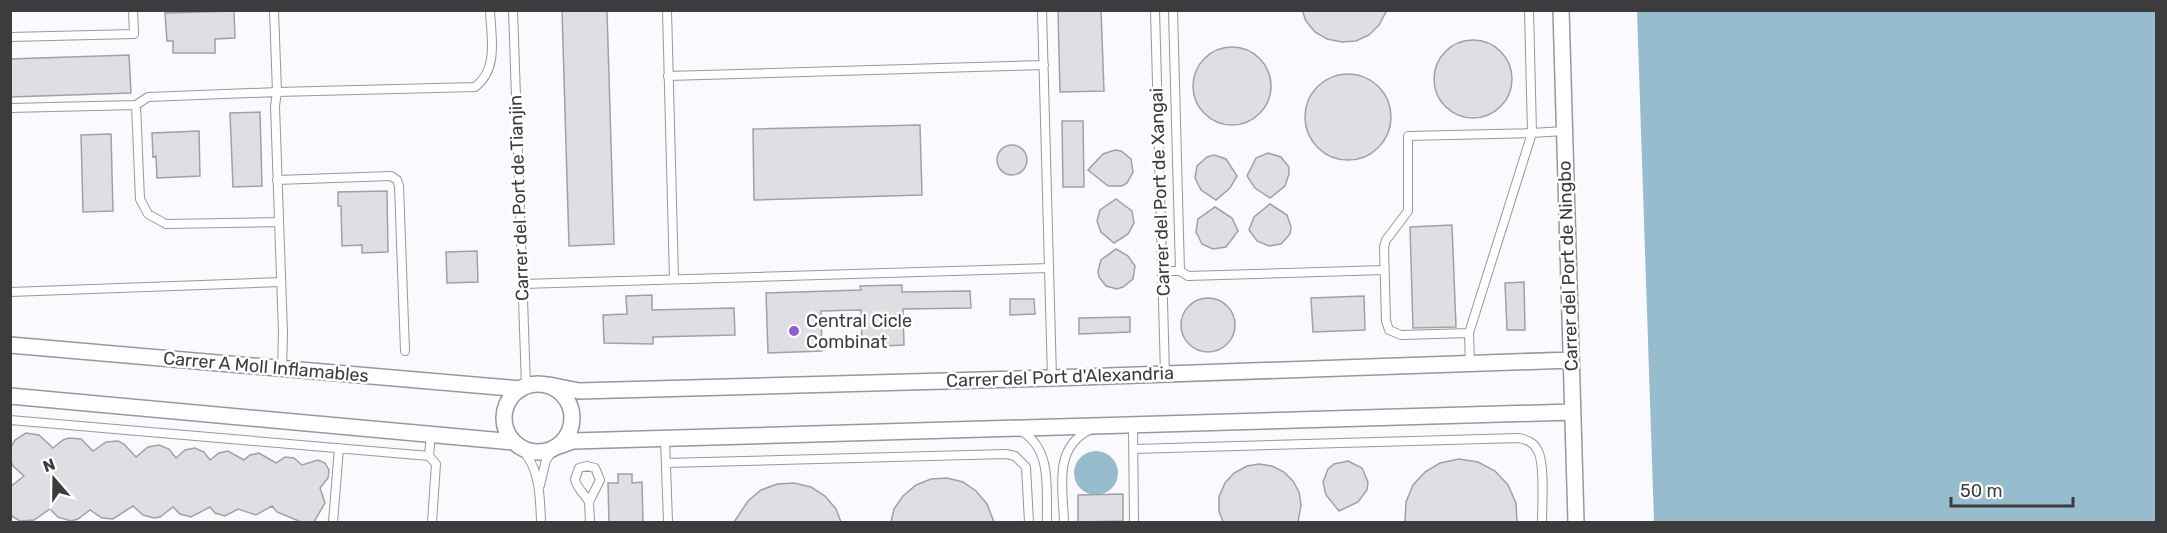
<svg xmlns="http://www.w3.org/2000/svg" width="2167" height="533" viewBox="0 0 2167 533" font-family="Rubik,sans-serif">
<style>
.water{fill:#96bccd}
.building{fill:#dfdee2;stroke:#a1a0a4;stroke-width:1.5}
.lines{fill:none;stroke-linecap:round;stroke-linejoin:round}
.lane-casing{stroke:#98989c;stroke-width:10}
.street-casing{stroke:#98989c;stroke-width:18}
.lane{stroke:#fff;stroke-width:8}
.street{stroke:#fff;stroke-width:15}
.poi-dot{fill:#905fd8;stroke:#fff;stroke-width:2}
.labels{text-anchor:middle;stroke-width:5;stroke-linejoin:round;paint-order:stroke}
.street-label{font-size:18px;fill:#3c3c3e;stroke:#fff}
.poi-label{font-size:18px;fill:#3c3c3e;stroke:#fff;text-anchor:start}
</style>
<rect width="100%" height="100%" fill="#fafafe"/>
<path class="water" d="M1637 11H2156V522H1654Z
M1074 473a22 22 0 1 1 44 0a22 22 0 1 1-44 0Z"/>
<path class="building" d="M562 10H607L614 244 569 246Z
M1058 10H1101L1104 91 1060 92Z
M1302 10H1387L1379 25 1369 35 1356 41 1342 42 1327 39 1315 32 1306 21Z
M234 11 235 38 215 39V53H173V41H167L165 13Z
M1434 79a39 39 0 1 1 78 0a39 39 0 1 1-78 0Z
M1193 86a39 39 0 1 1 78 0a39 39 0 1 1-78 0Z
M129 55 131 93 10 97V59Z
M1305 117a43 43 0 1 1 86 0a43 43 0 1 1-86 0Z
M260 112 262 186 233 187 230 113Z
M1062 121H1083L1084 187H1063Z
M920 125 922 195 754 200 753 129Z
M199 131 200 176 157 178 156 156 153 157 152 133Z
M111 134 113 211 83 212 81 135Z
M997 160a15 15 0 1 1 30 0a15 15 0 1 1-30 0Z
M1115 150 1121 151 1131 159 1133 172 1127 183 1122 186H1108L1088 170 1103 154Z
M1268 153 1281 157 1289 167V174L1285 186 1270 198 1255 188 1247 176 1256 158Z
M1214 155 1226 159 1237 176 1230 188 1216 200 1201 190 1195 178 1197 166 1207 157Z
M387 191 388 252 362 253V245L342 246 341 206H338V192Z
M1116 199 1132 211 1134 223 1128 234 1114 243 1101 232 1097 221 1100 210Z
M1270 204 1287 215 1291 227 1290 234 1281 244 1269 246 1257 241 1249 230 1254 217Z
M1215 207 1232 218 1238 231 1226 247 1213 249 1202 244 1196 232 1198 219Z
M1452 225 1456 327 1413 328 1410 227Z
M1116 249 1128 256 1135 266 1133 279 1123 287 1117 289 1106 286 1099 277 1098 271 1101 260Z
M477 251 478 282 447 283 446 252Z
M1524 282 1525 330H1507L1505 283Z
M902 285V292L970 291 971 308 903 309 904 345 862 347 861 310 821 311 822 351 768 353 766 293 861 290 860 286Z
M652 295V310L734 308 735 335 653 337V344L604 343 603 315 627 314 626 296Z
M1364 296 1365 330 1313 332 1311 298Z
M1181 325a27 27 0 1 1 54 0a27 27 0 1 1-54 0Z
M1010 299H1034L1035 314 1010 315Z
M1130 317V332L1079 334V318Z
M26 433 39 435 53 448 63 440 69 438 81 439 93 451 106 442 118 441 124 444 136 457 148 447 159 445 169 449 176 458 185 450 195 448 204 452 210 460 219 453 228 451 244 460 250 455 259 453 276 463 285 457 294 458 302 465 318 460 325 463 329 470 328 478 320 488 325 503 314 522H301L277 512 272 506 256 515 238 509 225 516 215 513 210 507 191 517 180 514 173 507 160 517 154 518 143 515 133 506 113 519 102 518 90 510 78 519 71 521 58 517 50 509 34 520 20 521 10 515V487L24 476 13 466 10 459V449L15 440Z
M1459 459 1478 462 1495 471 1508 485 1516 503 1517 522H1405L1406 502 1413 485 1425 472 1440 463Z
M1348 461 1362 468 1368 482 1367 490 1358 502 1339 511 1326 495 1323 482 1328 469 1334 464Z
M1259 464 1272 466 1284 472 1293 481 1299 492 1301 505 1298 522H1223L1219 511V497L1225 483 1234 473 1247 466Z
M618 474H632V483L642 482 643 522H609L608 483H618Z
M947 478 963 482 976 491 987 504 994 522H891L894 509 903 496 916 485 931 479Z
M794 483 811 487 825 496 836 509 841 522H734L748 501 761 490 777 484Z
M1123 494V521L1078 522V495Z"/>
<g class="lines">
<defs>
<path id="lane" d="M513 10 526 386
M667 10 674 279
M1042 10 1052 378
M1155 10 1165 374
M1173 10 1180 271
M1529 10 1532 133 1408 136V211L1386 240 1384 247 1386 321 1389 330 1401 335 1469 333 1532 133 1564 131
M10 37 134 34 133 10
M668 76 1044 65
M136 105 140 199 148 214 166 224 279 222
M10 108 136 105 148 97 277 92 274 10
M277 180 391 176 397 180 399 186 405 351
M1162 271H1180L1188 276 1384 270
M522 284 1049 268
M10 292 281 282
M1469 333 1470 364
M282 369 283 333 275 106 277 92 475 87C499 69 491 37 490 10
M10 420 429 456 431 434
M1133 425 1134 522
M1021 431C1053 449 1046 491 1047 522
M665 439 668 522
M519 446C540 466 540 495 541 522
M1134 449 1519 438C1527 440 1534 442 1538 451 1545 464 1542 506 1542 522
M429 456 436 464 432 522
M666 463 1006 454 1015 456 1026 467 1029 522
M587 466 595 468 600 480 589 502C585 494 576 488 575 479L579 468Z
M540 485 546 460 556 447
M589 502 590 522
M333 522 339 448
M1064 522C1063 488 1053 449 1089 430"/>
<path id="street" d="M1561 10 1576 522
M10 345 521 389
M504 418a34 34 0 1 1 68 0a34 34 0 1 1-68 0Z
M549 385 579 391 1052 378 1571 360
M10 396 514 442
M556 447 573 441 1573 412"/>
</defs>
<use href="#lane" class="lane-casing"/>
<use href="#street" class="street-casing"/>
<use href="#lane" class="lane"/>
<use href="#street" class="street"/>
</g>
<circle class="poi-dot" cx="794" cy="331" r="6"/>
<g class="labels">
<g class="street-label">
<text transform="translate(1160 192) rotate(-92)" y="6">Carrer del Port de Xangai</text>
<text transform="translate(519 198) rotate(-92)" y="6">Carrer del Port de Tianjin</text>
<text transform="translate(1568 266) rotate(-92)" y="6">Carrer del Port de Ningbo</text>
<text transform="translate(266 367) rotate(5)" y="6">Carrer A Moll Inflamables</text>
<text transform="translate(1060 377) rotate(-2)" y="6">Carrer del Port d'Alexandria</text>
</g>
<g class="poi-label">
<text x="806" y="327">Central Cicle<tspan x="806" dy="21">Combinat</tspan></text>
</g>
</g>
<rect width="2167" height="533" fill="none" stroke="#3c3c3e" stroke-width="24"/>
<g transform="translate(54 479) rotate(340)" stroke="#ffffff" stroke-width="4.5" paint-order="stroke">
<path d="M0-4.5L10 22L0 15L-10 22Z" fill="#3c3c3e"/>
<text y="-9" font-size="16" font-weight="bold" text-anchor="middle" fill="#3c3c3e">N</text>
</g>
<path d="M1951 497v9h122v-9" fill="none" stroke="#3c3c3e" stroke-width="3"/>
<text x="1960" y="497" font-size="18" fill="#3c3c3e" stroke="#ffffff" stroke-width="4.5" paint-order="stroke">50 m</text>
</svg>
